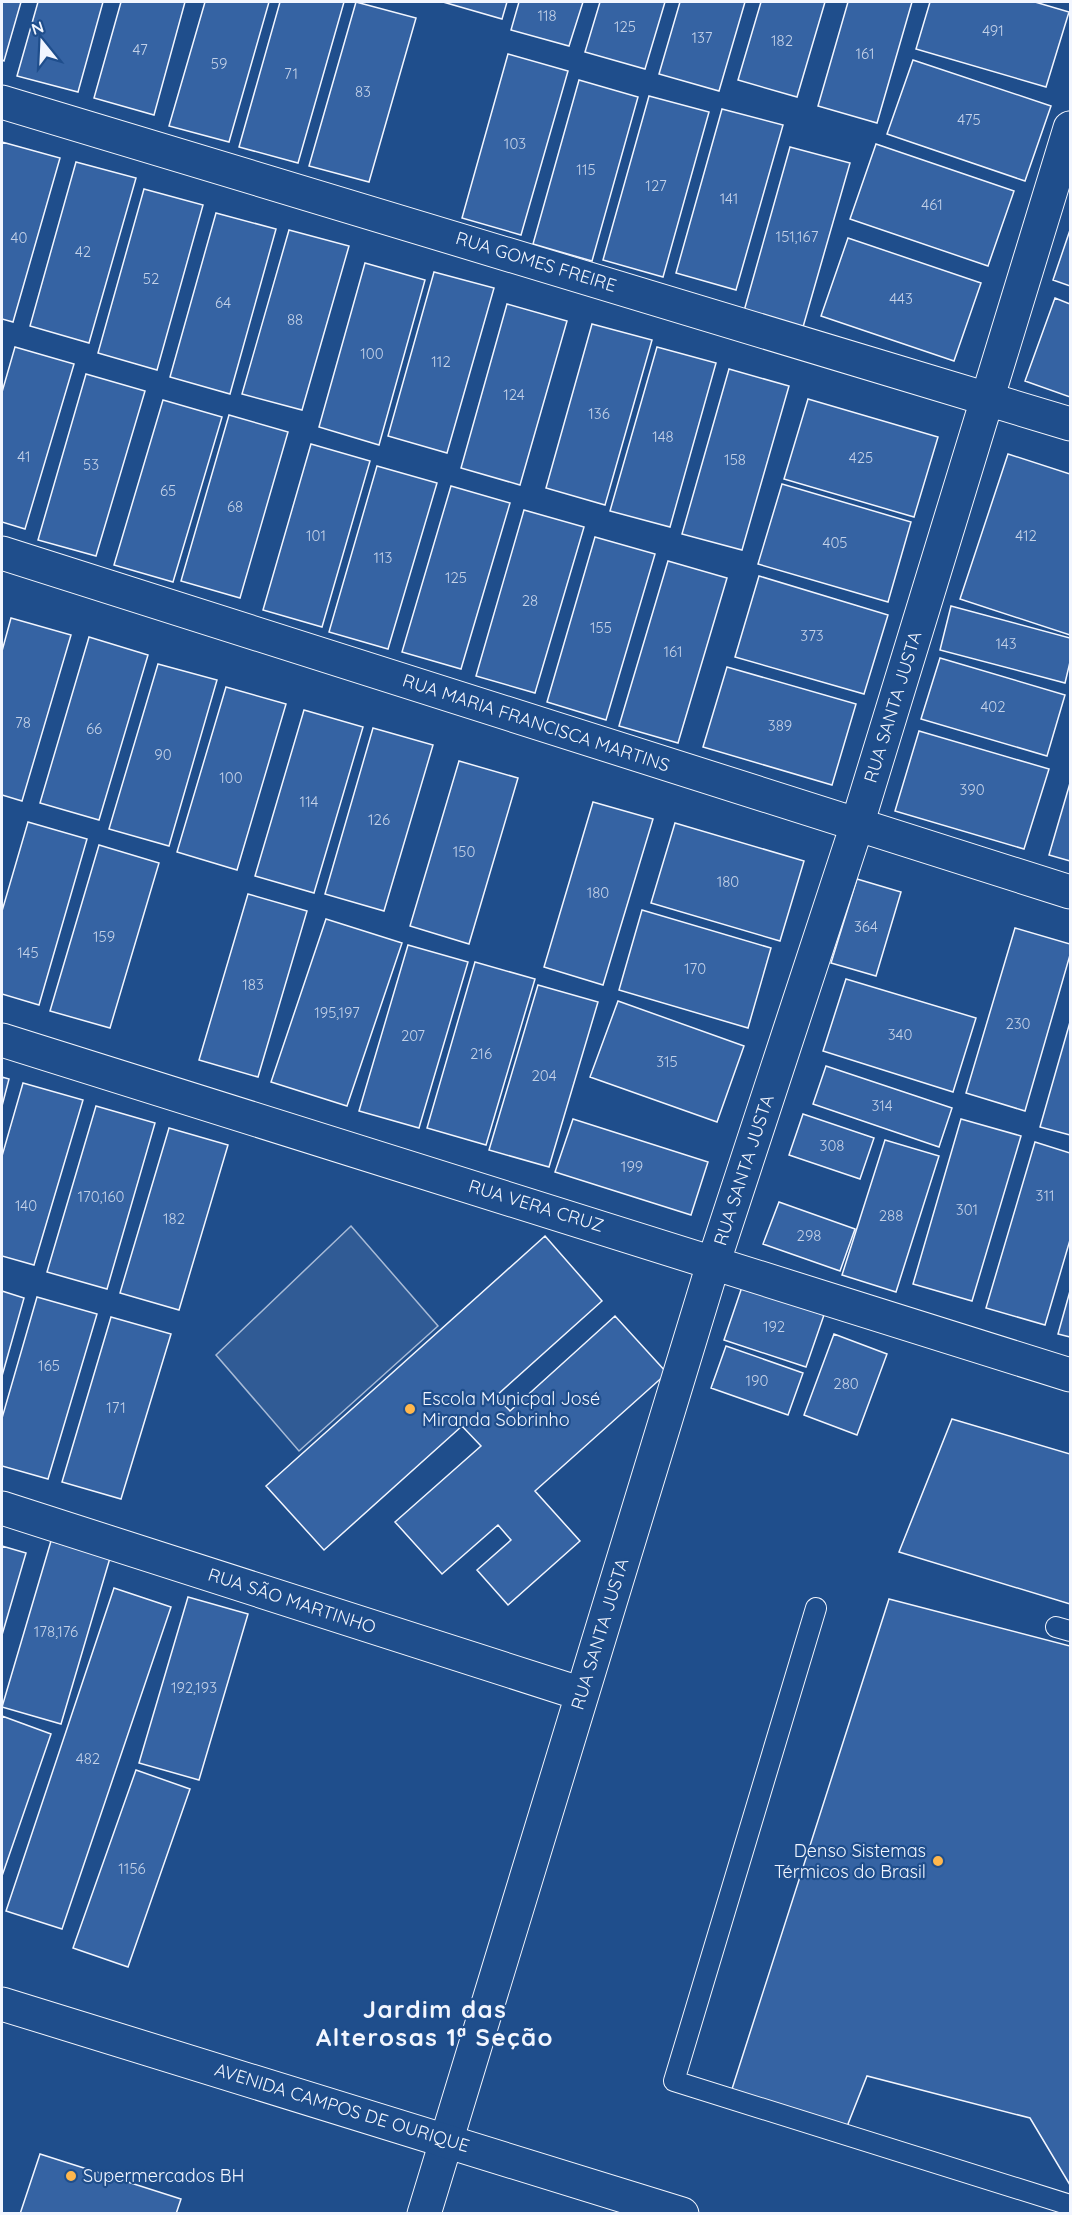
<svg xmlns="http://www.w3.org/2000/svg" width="1072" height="2215" viewBox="0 0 1072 2215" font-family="Quicksand,sans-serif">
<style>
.green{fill:#305b95;stroke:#a8bbd7;stroke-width:1.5}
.building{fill:#3563a3;stroke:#f2f6ff;stroke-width:1.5}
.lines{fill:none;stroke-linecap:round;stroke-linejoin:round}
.lane-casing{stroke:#f2f6ff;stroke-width:22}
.street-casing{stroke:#f2f6ff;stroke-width:35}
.secondary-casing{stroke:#f2f6ff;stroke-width:35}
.lane{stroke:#1f4e8c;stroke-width:20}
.street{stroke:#1f4e8c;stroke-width:33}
.secondary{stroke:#1f4e8c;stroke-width:33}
.poi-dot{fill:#ffb74d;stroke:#1f4e8c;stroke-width:2}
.labels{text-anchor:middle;stroke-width:4.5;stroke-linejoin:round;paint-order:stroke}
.number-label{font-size:15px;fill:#c3d1e8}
.street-label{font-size:18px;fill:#f2f6ff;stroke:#1f4e8c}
.poi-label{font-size:18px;fill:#f2f6ff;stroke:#1f4e8c;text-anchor:start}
.district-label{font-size:24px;font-weight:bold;letter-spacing:1.5px;fill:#f2f6ff;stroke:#1f4e8c}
</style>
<rect width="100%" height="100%" fill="#1f4e8c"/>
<path class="green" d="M351 1226 438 1326 299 1451 216 1355Z"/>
<path class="building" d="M2 2H21L4 61 2 60Z
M38 2H103L78 92 17 76Z
M121 2H185L154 115 94 98Z
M205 2H269L229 142 169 126Z
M280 2H344L298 163 239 147Z
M356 2 416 18 369 182 309 166Z
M443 2H507L502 19Z
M519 2H583L569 46 511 30Z
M600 2H665L645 69 585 52Z
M680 2H745L719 91 659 74Z
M761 2H825L797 97 738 80Z
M848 2H912L877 123 818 106Z
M930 2H1035L1069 12 1046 87 916 49Z
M508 54 568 71 521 235 462 218Z
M913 60 1051 106 1025 181 887 134Z
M579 80 638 97 592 261 533 244Z
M649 96 709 112 663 277 603 260Z
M722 109 783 125 736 290 676 273Z
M2 142 60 158 13 322 2 319Z
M876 144 1014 191 988 266 850 219Z
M790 147 850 163 803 327 744 311Z
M76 162 136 178 89 343 30 326Z
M144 189 203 205 157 370 98 353Z
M216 213 276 229 230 394 170 377Z
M289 230 349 246 302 410 242 394Z
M1070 230V286L1053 280Z
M848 238 981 283 954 361 821 316Z
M365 263 425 280 379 445 319 427Z
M434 272 494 288 447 453 388 436Z
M1055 298 1070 304V397L1025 381Z
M507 304 567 321 520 485 461 468Z
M592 324 652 340 605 505 546 488Z
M15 347 74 364 25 529 2 522V392Z
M657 347 716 363 670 527 610 511Z
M729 369 789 386 742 550 682 534Z
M86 374 145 391 96 556 38 540Z
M808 399 938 437 914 517 784 479Z
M163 400 222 417 173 582 114 565Z
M229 415 288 432 240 598 181 581Z
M311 444 370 461 322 627 263 610Z
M1008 454 1070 474V635L960 599Z
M377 466 437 483 388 649 329 632Z
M782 484 911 522 888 602 758 564Z
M451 486 510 503 461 669 402 652Z
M524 510 584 527 535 693 476 676Z
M595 537 655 554 606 720 547 702Z
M668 561 727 578 678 743 619 726Z
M759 576 888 615 864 694 735 657Z
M951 606 1070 638V662L1065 683 940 650Z
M11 618 71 635 22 801 2 795V651Z
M89 637 148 655 99 820 40 803Z
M940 658 1065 695 1047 756 921 719Z
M158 664 217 680 169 846 109 829Z
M727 667 856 704 832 785 703 747Z
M226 687 286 704 237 870 177 852Z
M304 710 363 727 314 893 255 876Z
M373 728 433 745 384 911 325 894Z
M919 731 1049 769 1024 849 895 811Z
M459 761 518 778 469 944 410 926Z
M1070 783V861L1049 855Z
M593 802 653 819 603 985 544 967Z
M28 822 87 839 39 1005 2 994V911Z
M675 823 804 861 780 941 651 903Z
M99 845 159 863 110 1028 50 1011Z
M857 879 901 892 876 976 831 963Z
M248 894 307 911 258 1077 199 1060Z
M642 910 771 948 748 1028 619 990Z
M326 919 402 943 347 1106 271 1082Z
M1015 928 1070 944V955L1025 1111 966 1093Z
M408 945 468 962 419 1128 359 1111Z
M475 962 535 979 486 1145 427 1128Z
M846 979 976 1018 953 1092 823 1051Z
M538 985 598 1002 549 1167 489 1150Z
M618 1001 744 1046 717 1122 590 1077Z
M1070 1022V1135L1040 1127Z
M826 1066 952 1108 939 1147 813 1104Z
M2 1077 9 1079 2 1106Z
M23 1083 83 1100 34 1265 2 1256V1156Z
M96 1106 155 1123 107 1289 47 1272Z
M803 1114 874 1138 860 1179 789 1155Z
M573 1119 708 1162 691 1215 555 1172Z
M961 1119 1021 1136 972 1301 913 1284Z
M169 1128 228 1145 179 1310 120 1293Z
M885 1140 939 1156 896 1292 842 1275Z
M1035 1142 1070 1153V1240L1045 1325 986 1308Z
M779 1202 855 1229 840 1271 763 1244Z
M545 1236 602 1301 496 1396 510 1411 615 1316 667 1373 535 1491 580 1541 508 1605 477 1570 511 1540 498 1525 442 1574 395 1522 481 1446 462 1426 324 1550 266 1486Z
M742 1287 824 1315 806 1367 724 1340Z
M2 1291 24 1298 2 1376Z
M1070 1291V1337L1058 1334Z
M37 1297 97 1314 48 1479 2 1466V1418Z
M111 1317 171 1334 121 1499 62 1482Z
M834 1334 887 1354 857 1435 804 1415Z
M726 1346 803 1373 788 1415 711 1388Z
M952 1419 1070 1454V1604L899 1552Z
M51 1541 110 1558 61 1724 2 1707Z
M2 1546 26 1553 2 1635Z
M114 1588 171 1607 62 1929 6 1911Z
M188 1597 248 1614 199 1780 139 1763Z
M889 1599 1070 1646V2185L1030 2118 867 2076 846 2129 732 2089Z
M2 1716 51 1734 2 1876Z
M136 1770 190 1789 128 1967 73 1948Z
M40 2154 181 2199 176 2214H20Z"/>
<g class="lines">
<defs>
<path id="lane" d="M816 1608 674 2081 1070 2205
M1056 1627 1070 1631"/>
<path id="street" d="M2 102 1070 424
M2 553 1070 892
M2 1040 1070 1375
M2 1508 582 1694
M424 2214 714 1261 857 825 1070 128"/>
<path id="secondary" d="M2 2004 682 2214"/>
</defs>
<use href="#lane" class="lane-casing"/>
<use href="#street" class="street-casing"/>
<use href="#secondary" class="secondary-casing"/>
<use href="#lane" class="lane"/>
<use href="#street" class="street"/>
<use href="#secondary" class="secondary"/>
</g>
<g class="poi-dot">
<circle cx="410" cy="1409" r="6"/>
<circle cx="938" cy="1861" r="6"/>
<circle cx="71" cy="2176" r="6"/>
</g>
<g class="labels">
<g class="number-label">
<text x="547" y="21">118</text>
<text x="625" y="32">125</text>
<text x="993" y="36">491</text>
<text x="702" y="43">137</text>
<text x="782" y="46">182</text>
<text x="140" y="55">47</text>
<text x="865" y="59">161</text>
<text x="219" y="69">59</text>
<text x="291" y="79">71</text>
<text x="363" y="97">83</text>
<text x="969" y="125">475</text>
<text x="515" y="149">103</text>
<text x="586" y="175">115</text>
<text x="656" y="191">127</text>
<text x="729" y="204">141</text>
<text x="932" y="210">461</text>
<text x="797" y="242">151,167</text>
<text x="19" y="243">40</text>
<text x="83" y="257">42</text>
<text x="151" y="284">52</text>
<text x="901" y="304">443</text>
<text x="223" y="308">64</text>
<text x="295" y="325">88</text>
<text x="372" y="359">100</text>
<text x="441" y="367">112</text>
<text x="514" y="400">124</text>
<text x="599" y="419">136</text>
<text x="663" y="442">148</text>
<text x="24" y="462">41</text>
<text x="861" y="463">425</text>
<text x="735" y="465">158</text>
<text x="91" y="470">53</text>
<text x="168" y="496">65</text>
<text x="235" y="512">68</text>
<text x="316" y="541">101</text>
<text x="1026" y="541">412</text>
<text x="835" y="548">405</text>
<text x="383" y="563">113</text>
<text x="456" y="583">125</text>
<text x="530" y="606">28</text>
<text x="601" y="633">155</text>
<text x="812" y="641">373</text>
<text x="1006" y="649">143</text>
<text x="673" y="657">161</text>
<text x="993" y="712">402</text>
<text x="23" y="728">78</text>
<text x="780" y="731">389</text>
<text x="94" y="734">66</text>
<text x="163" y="760">90</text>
<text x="231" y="783">100</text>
<text x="972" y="795">390</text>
<text x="309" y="807">114</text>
<text x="379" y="825">126</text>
<text x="464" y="857">150</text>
<text x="728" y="887">180</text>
<text x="598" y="898">180</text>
<text x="866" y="932">364</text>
<text x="104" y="942">159</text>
<text x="28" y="958">145</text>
<text x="695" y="974">170</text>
<text x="253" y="990">183</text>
<text x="337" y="1018">195,197</text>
<text x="1018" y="1029">230</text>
<text x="900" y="1040">340</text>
<text x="413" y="1041">207</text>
<text x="481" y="1059">216</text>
<text x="667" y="1067">315</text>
<text x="544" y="1081">204</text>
<text x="882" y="1111">314</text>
<text x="832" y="1151">308</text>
<text x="632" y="1172">199</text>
<text x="1045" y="1201">311</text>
<text x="101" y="1202">170,160</text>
<text x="26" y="1211">140</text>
<text x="967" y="1215">301</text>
<text x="891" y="1221">288</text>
<text x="174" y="1224">182</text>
<text x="809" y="1241">298</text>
<text x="774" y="1332">192</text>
<text x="49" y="1371">165</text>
<text x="757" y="1386">190</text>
<text x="846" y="1389">280</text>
<text x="116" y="1413">171</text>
<text x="56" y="1637">178,176</text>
<text x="194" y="1693">192,193</text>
<text x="88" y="1764">482</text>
<text x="132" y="1874">1156</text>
</g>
<g class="street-label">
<text transform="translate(536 262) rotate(17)" y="6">RUA GOMES FREIRE</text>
<text transform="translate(893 707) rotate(-73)" y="6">RUA SANTA JUSTA</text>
<text transform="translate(536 723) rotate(18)" y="6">RUA MARIA FRANCISCA MARTINS</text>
<text transform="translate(744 1170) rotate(-72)" y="6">RUA SANTA JUSTA</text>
<text transform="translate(536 1206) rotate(17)" y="6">RUA VERA CRUZ</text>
<text transform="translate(292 1601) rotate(18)" y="6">RUA SÃO MARTINHO</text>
<text transform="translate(600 1634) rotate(-73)" y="6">RUA SANTA JUSTA</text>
<text transform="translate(342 2108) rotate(17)" y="6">AVENIDA CAMPOS DE OURIQUE</text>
</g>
<g class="poi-label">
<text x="422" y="1405">Escola Municpal José<tspan x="422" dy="21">Miranda Sobrinho</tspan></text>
<text x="926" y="1857" text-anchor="end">Denso Sistemas<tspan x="926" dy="21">Térmicos do Brasil</tspan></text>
<text x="83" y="2182">Supermercados BH</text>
</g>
<g class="district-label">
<text x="435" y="2018">Jardim das<tspan x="435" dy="28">Alterosas 1ª Seção</tspan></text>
</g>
</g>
<rect width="1072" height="2215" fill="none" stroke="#f2f6ff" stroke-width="6"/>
<g transform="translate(42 42) rotate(342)" stroke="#1f4e8c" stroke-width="4.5" paint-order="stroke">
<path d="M0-4.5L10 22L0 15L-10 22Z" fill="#f2f6ff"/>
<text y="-9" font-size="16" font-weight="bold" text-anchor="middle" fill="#f2f6ff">N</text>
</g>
</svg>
